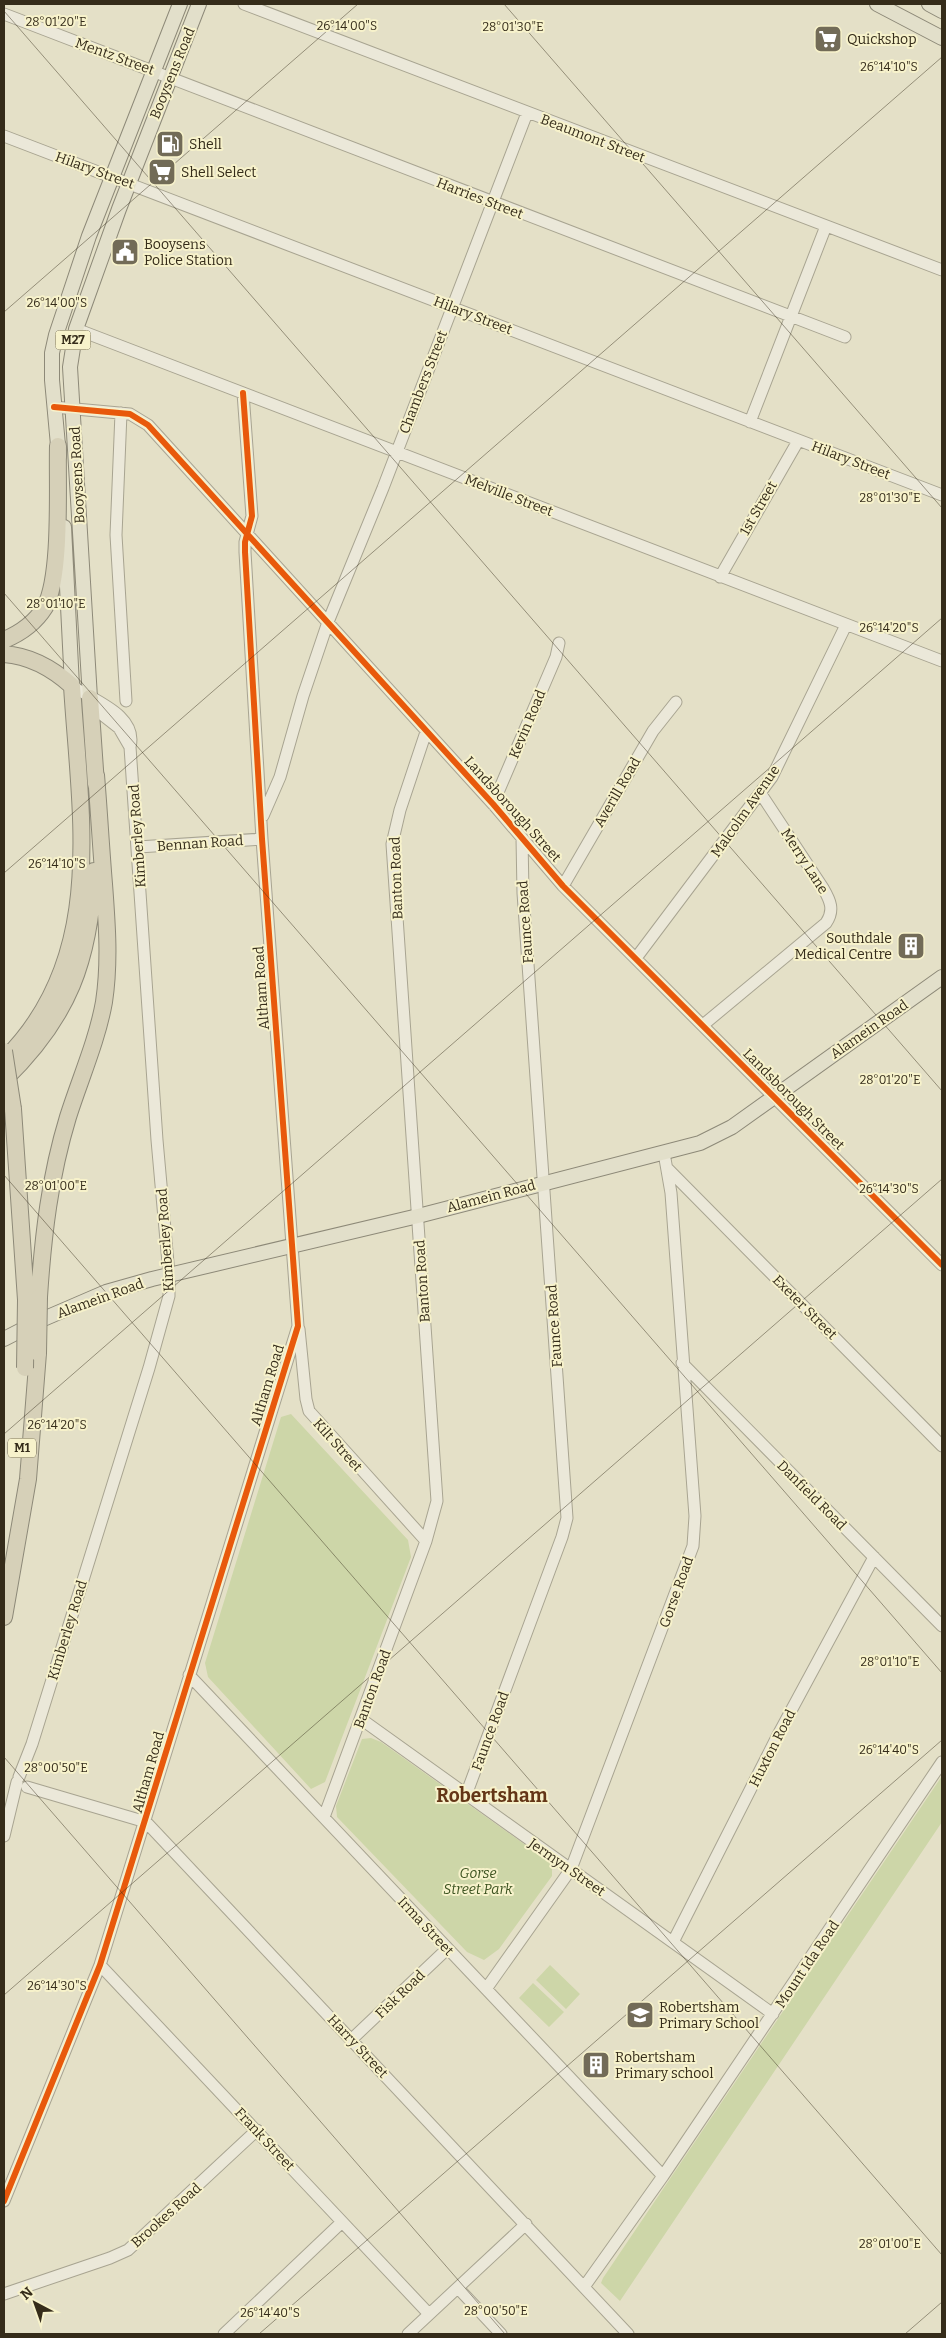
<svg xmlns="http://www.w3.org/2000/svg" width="946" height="2338" viewBox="0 0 946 2338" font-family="Bitter,serif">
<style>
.green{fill:#cdd6a8}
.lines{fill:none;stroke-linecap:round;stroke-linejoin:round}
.minor-casing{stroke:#a8a491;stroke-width:13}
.major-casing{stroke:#8d8978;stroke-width:16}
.highway-casing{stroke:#8d8978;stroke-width:18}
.minor{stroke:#ebe8d9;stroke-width:11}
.major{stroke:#e2dfca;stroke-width:14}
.highway{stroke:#d6d0b8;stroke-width:16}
.highway-bridge-casing{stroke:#8d8978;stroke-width:18;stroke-linecap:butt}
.highway-bridge{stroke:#d6d0b8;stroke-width:16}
.cycleway-casing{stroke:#f7f2cb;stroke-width:9}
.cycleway{stroke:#e8590c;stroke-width:6}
.ticks{fill:none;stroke:#352c1a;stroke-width:1;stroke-opacity:0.45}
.labels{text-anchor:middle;stroke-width:4;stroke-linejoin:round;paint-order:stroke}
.shield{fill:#f7f2cb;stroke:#6f674f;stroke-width:1}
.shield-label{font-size:12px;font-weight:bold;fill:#352c1a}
.poi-label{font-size:14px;fill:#352c1a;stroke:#f7f2cb;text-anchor:start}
.street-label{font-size:14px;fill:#352c1a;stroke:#f7f2cb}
.park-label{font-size:14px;font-style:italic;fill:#3c5320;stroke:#f7f2cb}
.district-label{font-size:19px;font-weight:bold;fill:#643617;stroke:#f7f2cb}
.ticks-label{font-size:12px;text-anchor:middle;fill:#352c1a;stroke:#f7f2cb;stroke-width:4;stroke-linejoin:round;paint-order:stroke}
</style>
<rect width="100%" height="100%" fill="#e4e0c7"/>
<path class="green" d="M291 1414 408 1540 411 1557 325 1782 311 1789 208 1677 205 1663 281 1417Z
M371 1738 381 1742 552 1864V1876L499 1949 484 1960 467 1952 337 1817 336 1806 362 1739Z
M942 1776V1822L620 2301 601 2283 603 2278Z
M550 1965 580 1994 566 2009 536 1980Z
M533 1983 564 2012 549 2027 519 1998Z"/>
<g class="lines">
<defs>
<path id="minor" d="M244 4 942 270
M4 14 845 337
M4 136 942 495
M76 329 942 661
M54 407 130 414 148 425 493 804 563 886 942 1265
M121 413 116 535 126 701
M750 422 826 226
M720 577 798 441
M91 706 119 728 130 747
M493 804 556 657 559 643
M263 816 280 777 303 696 328 622 383 488 527 113
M138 847 262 839
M563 886 653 731 676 702
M636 958 772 777 846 625
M703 1025 826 923C835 910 830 900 823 888L761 794
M668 1169 942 1446
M299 1329 306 1399 309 1411 426 1541
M682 1363 942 1626
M189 1675 663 2176
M361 1719 773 2014
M19 1777 32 1744 149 1368 169 1296V1274L157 1140 130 747C138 715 94 701 72 686
M27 1787 146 1822 628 2334
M466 1795 562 1537 567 1518 523 893 522 838
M324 1817 426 1541 437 1501 392 844 400 810 426 732
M4 1836 17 1782
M673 1942 779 1733 874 1557
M100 1965 429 2314
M486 1989 571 1869 693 1546 695 1516 671 1193 664 1153
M352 2039 447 1949
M4 2201 100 1965 298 1326 262 839 245 552V542L252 516 243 393
M584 2287 663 2176 942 1762
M458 2288 501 2334
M4 2294 110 2258 128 2250 257 2130
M224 2334 342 2222
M408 2334 526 2224"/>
<path id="major" d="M877 4 942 38
M929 4 942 11
M59 456 52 380V353L56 335 89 236 180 4
M64 527 72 686
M90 698 70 367 76 329 119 209 199 4
M4 1339 41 1320 106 1292 152 1279 418 1216 700 1143 732 1127 942 977"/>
<path id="highway" d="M4 640C21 633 35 623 45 607 62 575 57 485 58 446
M4 654C31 656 52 668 72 686 80 817 108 958 4 1060
M90 698 96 784
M4 1080C69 1017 90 960 94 871
M13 1109 26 1300
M39 1297C43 1235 50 1176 68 1117 80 1079 97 1041 104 1002 110 962 107 924 104 884 101 848 99 811 96 775
M4 1617 28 1479 38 1353"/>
</defs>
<use href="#minor" class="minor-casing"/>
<use href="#major" class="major-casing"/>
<use href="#highway" class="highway-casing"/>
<use href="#minor" class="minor"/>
<use href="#major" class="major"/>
<use href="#highway" class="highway"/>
<defs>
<path id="highway-bridge" d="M4 1051 13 1109
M38 1353 39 1297
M25 1368 26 1300"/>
</defs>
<use href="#highway-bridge" class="highway-bridge-casing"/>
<use href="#highway-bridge" class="highway-bridge"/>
<defs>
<path id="cycleway" d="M54 407 130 414 148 425 493 804 563 886 942 1265
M4 2201 100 1965 298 1326 262 839 245 552V542L252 516 243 393"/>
</defs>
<use href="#cycleway" class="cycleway-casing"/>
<use href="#cycleway" class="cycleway"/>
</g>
<path class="ticks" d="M504 4 942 508M4 11 942 1091M4 312 358 4M4 593 942 1673M4 873 942 57M4 1175 942 2255M4 1434 942 618M4 1757 505 2334M4 1995 942 1179M259 2334 942 1740M905 2334 942 2302"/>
<defs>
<symbol id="supermarket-square" viewBox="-11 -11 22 22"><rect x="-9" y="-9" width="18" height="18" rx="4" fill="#726b57" stroke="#f7f2cb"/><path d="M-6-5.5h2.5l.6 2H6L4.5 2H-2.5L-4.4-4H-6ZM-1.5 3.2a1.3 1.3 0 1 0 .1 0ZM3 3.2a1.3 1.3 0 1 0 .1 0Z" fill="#fff"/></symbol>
<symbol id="fuel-square" viewBox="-11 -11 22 22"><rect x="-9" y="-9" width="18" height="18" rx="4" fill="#726b57" stroke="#f7f2cb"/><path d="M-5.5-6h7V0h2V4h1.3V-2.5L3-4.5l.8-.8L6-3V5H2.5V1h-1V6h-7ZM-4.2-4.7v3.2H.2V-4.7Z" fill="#fff"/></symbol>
<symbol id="civic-square" viewBox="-11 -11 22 22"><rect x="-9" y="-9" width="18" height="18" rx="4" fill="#726b57" stroke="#f7f2cb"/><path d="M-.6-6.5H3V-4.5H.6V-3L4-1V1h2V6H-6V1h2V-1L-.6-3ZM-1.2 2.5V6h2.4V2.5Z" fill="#fff"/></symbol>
<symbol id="building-square" viewBox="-11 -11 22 22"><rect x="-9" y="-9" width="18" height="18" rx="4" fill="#726b57" stroke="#f7f2cb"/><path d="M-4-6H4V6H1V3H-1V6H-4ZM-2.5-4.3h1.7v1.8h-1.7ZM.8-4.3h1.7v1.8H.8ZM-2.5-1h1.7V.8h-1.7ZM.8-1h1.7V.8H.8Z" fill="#fff"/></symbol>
<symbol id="school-square" viewBox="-11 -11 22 22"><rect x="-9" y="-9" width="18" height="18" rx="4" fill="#726b57" stroke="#f7f2cb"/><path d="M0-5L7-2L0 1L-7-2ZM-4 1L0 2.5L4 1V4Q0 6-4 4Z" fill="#fff"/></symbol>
</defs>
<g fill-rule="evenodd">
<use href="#supermarket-square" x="812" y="23" width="32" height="32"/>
<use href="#fuel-square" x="154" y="128" width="32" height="32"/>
<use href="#supermarket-square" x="146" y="156" width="32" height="32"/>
<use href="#civic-square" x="109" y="236" width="32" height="32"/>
<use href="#building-square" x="895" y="930" width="32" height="32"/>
<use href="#school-square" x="624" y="1999" width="32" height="32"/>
<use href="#building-square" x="580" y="2049" width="32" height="32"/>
</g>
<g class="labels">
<g class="shield">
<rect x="55.5" y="330.5" width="35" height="19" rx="4"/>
<rect x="8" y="1438.5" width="28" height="19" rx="4"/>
</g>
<g class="shield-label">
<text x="73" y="344">M27</text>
<text x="22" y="1452">M1</text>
</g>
<g class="poi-label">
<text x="847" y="44">Quickshop</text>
<text x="189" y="149">Shell</text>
<text x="181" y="177">Shell Select</text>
<text x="144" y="249">Booysens<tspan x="144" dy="16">Police Station</tspan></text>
<text x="892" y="943" text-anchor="end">Southdale<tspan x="892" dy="16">Medical Centre</tspan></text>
<text x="659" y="2012">Robertsham<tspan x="659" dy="16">Primary School</tspan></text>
<text x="615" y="2062">Robertsham<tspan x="615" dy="16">Primary school</tspan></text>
</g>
<g class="street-label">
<text transform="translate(115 56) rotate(20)" y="5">Mentz Street</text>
<text transform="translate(172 73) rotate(-68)" y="5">Booysens Road</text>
<text transform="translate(593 138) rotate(21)" y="5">Beaumont Street</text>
<text transform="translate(95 170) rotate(20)" y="5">Hilary Street</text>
<text transform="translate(480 198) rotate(21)" y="5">Harries Street</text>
<text transform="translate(473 315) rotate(21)" y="5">Hilary Street</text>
<text transform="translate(423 382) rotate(-69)" y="5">Chambers Street</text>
<text transform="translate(851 460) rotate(21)" y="5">Hilary Street</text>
<text transform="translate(77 475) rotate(-93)" y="5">Booysens Road</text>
<text transform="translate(509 495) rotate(21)" y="5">Melville Street</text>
<text transform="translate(758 508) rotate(-60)" y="5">1st Street</text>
<text transform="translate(527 724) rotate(-67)" y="5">Kevin Road</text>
<text transform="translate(617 792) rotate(-60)" y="5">Averill Road</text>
<text transform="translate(513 809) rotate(48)" y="5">Landsborough Street</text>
<text transform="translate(745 811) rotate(-55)" y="5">Malcolm Avenue</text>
<text transform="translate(137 836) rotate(-94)" y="5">Kimberley Road</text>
<text transform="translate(200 843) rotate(-4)" y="5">Bennan Road</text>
<text transform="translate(805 861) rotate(57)" y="5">Merry Lane</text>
<text transform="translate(396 878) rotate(-92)" y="5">Banton Road</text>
<text transform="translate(525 922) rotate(-94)" y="5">Faunce Road</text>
<text transform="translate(261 988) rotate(-94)" y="5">Altham Road</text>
<text transform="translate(869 1029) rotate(-35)" y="5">Alamein Road</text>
<text transform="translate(794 1099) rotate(45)" y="5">Landsborough Street</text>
<text transform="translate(491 1196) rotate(-15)" y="5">Alamein Road</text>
<text transform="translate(165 1240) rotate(-94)" y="5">Kimberley Road</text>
<text transform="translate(422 1281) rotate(-94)" y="5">Banton Road</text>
<text transform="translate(100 1298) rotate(-20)" y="5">Alamein Road</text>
<text transform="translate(805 1307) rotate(45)" y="5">Exeter Street</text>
<text transform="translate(554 1326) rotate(-94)" y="5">Faunce Road</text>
<text transform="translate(267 1385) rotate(-73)" y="5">Altham Road</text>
<text transform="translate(338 1445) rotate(48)" y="5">Kilt Street</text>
<text transform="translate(812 1495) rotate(45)" y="5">Danfield Road</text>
<text transform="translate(676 1592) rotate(-70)" y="5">Gorse Road</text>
<text transform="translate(67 1630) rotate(-73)" y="5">Kimberley Road</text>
<text transform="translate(372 1689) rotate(-70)" y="5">Banton Road</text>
<text transform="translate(490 1731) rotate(-70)" y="5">Faunce Road</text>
<text transform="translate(772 1748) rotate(-63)" y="5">Huxton Road</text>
<text transform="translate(148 1772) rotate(-74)" y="5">Altham Road</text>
<text transform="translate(567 1867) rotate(35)" y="5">Jermyn Street</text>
<text transform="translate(426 1926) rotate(47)" y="5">Irma Street</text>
<text transform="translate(807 1964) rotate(-56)" y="5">Mount Ida Road</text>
<text transform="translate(400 1994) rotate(-44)" y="5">Fisk Road</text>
<text transform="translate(358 2046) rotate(47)" y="5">Harry Street</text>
<text transform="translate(265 2139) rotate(47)" y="5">Frank Street</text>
<text transform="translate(166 2215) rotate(-42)" y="5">Brookes Road</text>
</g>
<g class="park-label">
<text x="478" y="1878">Gorse<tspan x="478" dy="16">Street Park</tspan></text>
</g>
<g class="district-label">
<text x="492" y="1802">Robertsham</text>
</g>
</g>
<g class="ticks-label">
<text x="56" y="26">28°01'20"E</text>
<text x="347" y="30">26°14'00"S</text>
<text x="513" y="31">28°01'30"E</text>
<text x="889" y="71">26°14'10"S</text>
<text x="57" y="307">26°14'00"S</text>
<text x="890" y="502">28°01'30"E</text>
<text x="56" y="608">28°01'10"E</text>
<text x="889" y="632">26°14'20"S</text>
<text x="57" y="868">26°14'10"S</text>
<text x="890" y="1084">28°01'20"E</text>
<text x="56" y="1190">28°01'00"E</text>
<text x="889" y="1193">26°14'30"S</text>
<text x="57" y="1429">26°14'20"S</text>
<text x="890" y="1666">28°01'10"E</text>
<text x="889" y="1754">26°14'40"S</text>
<text x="56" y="1772">28°00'50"E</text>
<text x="57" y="1990">26°14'30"S</text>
<text x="890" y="2248">28°01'00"E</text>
<text x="496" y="2315">28°00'50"E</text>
<text x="270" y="2317">26°14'40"S</text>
</g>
<rect width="946" height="2338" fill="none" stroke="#352c1a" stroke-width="10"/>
<g transform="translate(35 2303) rotate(319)" stroke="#f7f2cb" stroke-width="4" paint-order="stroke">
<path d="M0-4L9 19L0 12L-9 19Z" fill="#352c1a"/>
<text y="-8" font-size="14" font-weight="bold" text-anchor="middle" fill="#352c1a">N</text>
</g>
</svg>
